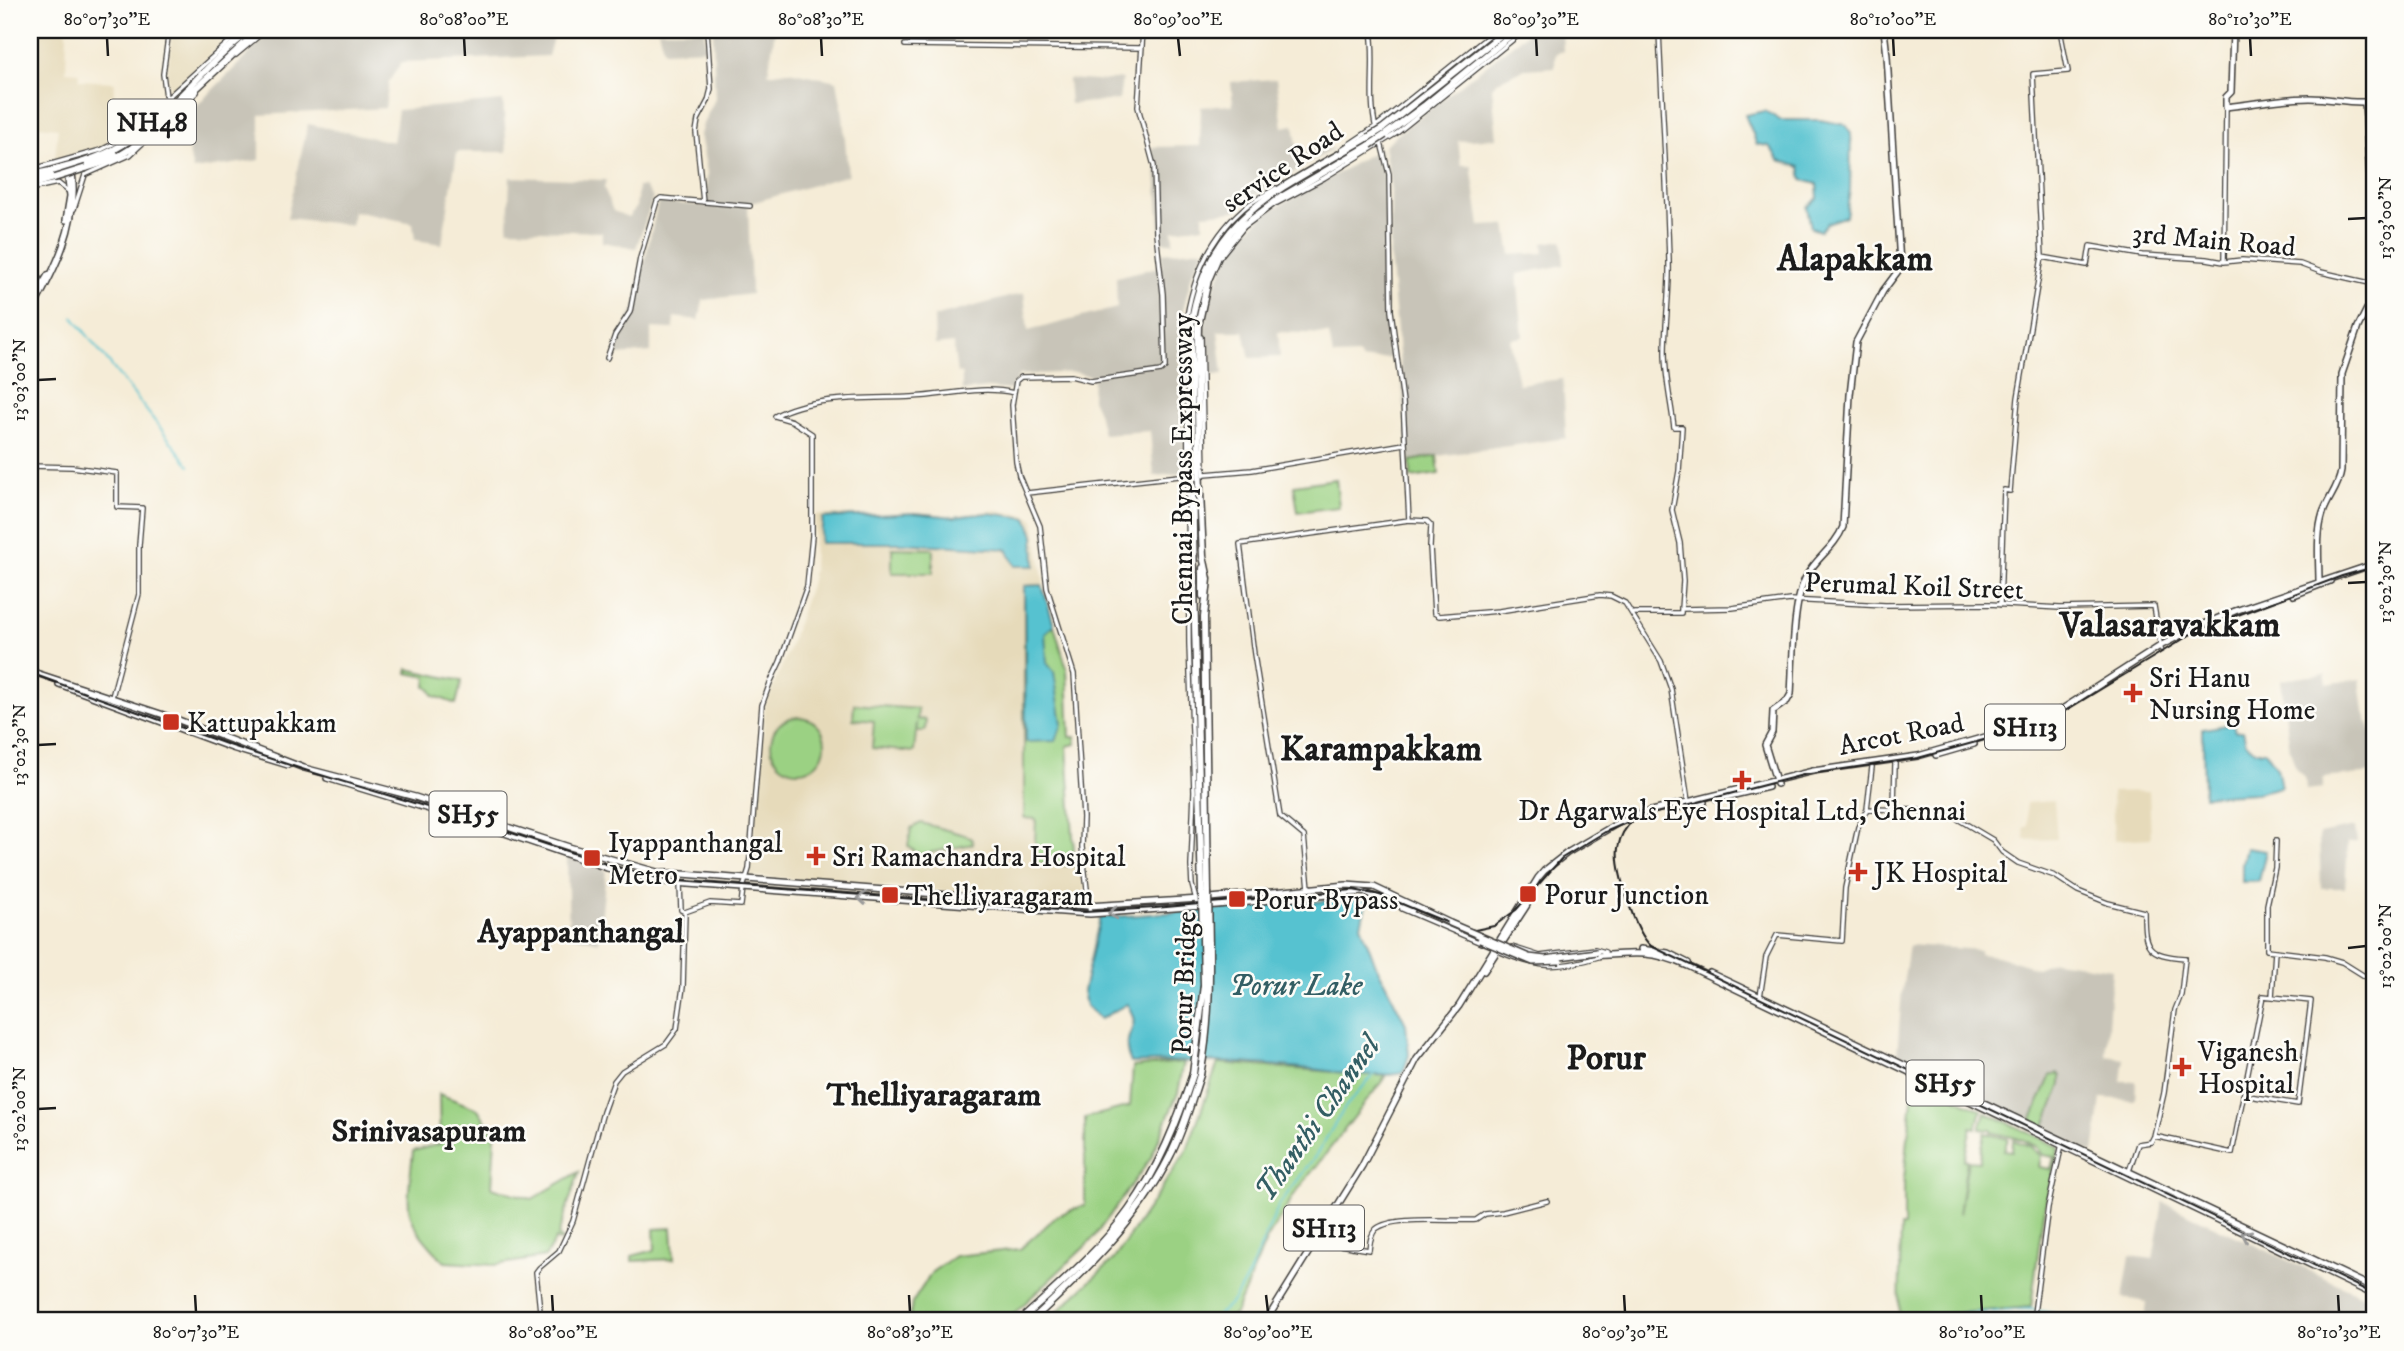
<svg xmlns="http://www.w3.org/2000/svg" width="2404" height="1351" viewBox="0 0 2404 1351" font-family="'IM FELL DW Pica',serif">
<style>
.built{fill:#e6daba}
.industrial{fill:#c8c4b8}
.green{fill:#9bd183;stroke:#5c7650;stroke-width:2}
.water{fill:#56c2d0;stroke:#396f76;stroke-width:2}
.lines{fill:none;stroke-linecap:round;stroke-linejoin:round}
.stream{stroke:#56c2d0;stroke-width:2}
.minor-casing{stroke:#3d3b38;stroke-width:6}
.major-casing{stroke:#3d3b38;stroke-width:8}
.highway-casing{stroke:#3d3b38;stroke-width:9}
.minor{stroke:#fff;stroke-width:3.5}
.major{stroke:#fff;stroke-width:5}
.highway{stroke:#fff;stroke-width:6}
.rail{stroke:#1c1c1c;stroke-width:2}
.major-bridge-casing{stroke:#3d3b38;stroke-width:8;stroke-linecap:butt}
.highway-bridge-casing{stroke:#3d3b38;stroke-width:9;stroke-linecap:butt}
.major-bridge{stroke:#fff;stroke-width:5}
.highway-bridge{stroke:#fff;stroke-width:6}
.oneway{stroke:#999}
.ticks{fill:none;stroke:#1c1c1c;stroke-width:2.5}
.poi-dot{fill:#c8321e;stroke:#fdfcf7;stroke-width:2.5}
.labels{text-anchor:middle;stroke-width:5;stroke-linejoin:round;paint-order:stroke}
.shield{fill:#fdfcf7;stroke:#605f5e;stroke-width:2}
.shield-label{font-size:26px;font-weight:bold;fill:#1c1c1c}
.street-label{font-size:28px;fill:#1c1c1c;stroke:#fdfcf7}
.poi-label{font-size:28px;fill:#1c1c1c;stroke:#fdfcf7;text-anchor:start}
.water-label{font-size:30px;font-style:italic;fill:#335e64;stroke:#fdfcf7}
.quarter-label{font-size:32px;font-weight:bold;fill:#1c1c1c;stroke:#fdfcf7}
.district-label{font-size:35px;font-weight:bold;fill:#1c1c1c;stroke:#fdfcf7}
.neatline{fill:none;stroke:#1c1c1c;stroke-width:2.5}
.ticks-label{font-size:18px;text-anchor:middle;fill:#1c1c1c}
</style>
<rect width="100%" height="100%" fill="#fdfcf7"/>
<filter id="ink" filterUnits="userSpaceOnUse"><feTurbulence type="fractalNoise" baseFrequency=".0143" numOctaves="2"/><feDisplacementMap in="SourceGraphic" scale="14" xChannelSelector="R" yChannelSelector="G"/><feConvolveMatrix kernelMatrix="1 2 1 2 8 2 1 2 1" color-interpolation-filters="sRGB"/></filter>
<filter id="wash" filterUnits="userSpaceOnUse"><feTurbulence type="fractalNoise" baseFrequency=".00686" numOctaves="4" result="noise"/><feDisplacementMap in="SourceGraphic" scale="28" xChannelSelector="R" yChannelSelector="G"/><feGaussianBlur stdDeviation="1.57" result="paint"/><feColorMatrix in="noise" values="0 0 0 0 0 0 0 0 0 0 0 0 0 0 0 0 0 1.4 0 .05"/><feComposite in="paint" operator="in"/></filter>
<g filter="url(#wash)">
<rect width="100%" height="100%" fill="#f5ecd7"/>
<path class="built" d="M30 30H67L66 71 79 72V80L115 82 107 147 55 159 58 128 30 125Z
M172 30H237L170 90 167 76Z
M995 510 1027 515 1034 519 1044 585 1024 586V818L1036 819 1034 863 1082 867 1085 902 750 876 765 706 788 651 810 585 813 570 815 515H873L914 512 954 516Z
M2149 791 2151 838 2114 840 2112 792Z
M2054 801 2057 839 2025 840 2024 827H2028L2026 803Z"/>
<path class="industrial" d="M273 30H555L548 56 402 62 389 81 385 108 260 115V160L193 170 181 121Z
M658 30H704L706 49 664 51Z
M713 30H775L768 74 788 71 837 81 843 115 848 175 748 204 751 294 703 300 699 320 674 317 673 329 651 328V352L618 355 619 337 634 309 658 202 706 206 707 172 700 135 703 124 715 99Z
M1531 30H1562L1563 51 1555 54V67L1524 69 1498 81 1492 87 1497 138 1458 141 1461 165H1471L1480 226 1506 225 1511 255 1544 253 1543 243 1562 240 1564 265 1517 274 1523 337 1510 339 1518 384 1563 379 1566 438 1409 460 1390 255 1391 190 1384 145Z
M1068 79 1095 81 1122 79 1119 100 1070 104Z
M1276 79 1283 127 1294 125 1298 152 1335 148 1248 200 1235 211 1203 214V226L1173 230V242H1161L1156 171 1152 147 1200 146 1201 107 1233 105 1231 82Z
M503 101 507 152H457L442 244 415 240 413 223 353 211 351 225 287 218 308 124 393 142 398 110Z
M1380 148 1385 179 1386 231 1384 272 1392 358 1361 360 1360 355 1333 356 1329 334 1278 332 1280 357 1250 358 1244 331H1218L1223 374 1206 376 1205 326 1212 293 1225 263 1245 233 1267 212 1318 185Z
M510 177 606 180 604 188 613 211 628 217 636 208 638 187 644 186 653 198 636 248 602 242V232L508 229Z
M1204 249 1192 274 1184 306 1180 355 1185 473 1154 476 1150 431 1103 434 1098 412 1092 399 1093 377 1075 372 1019 375 1011 390 988 388 962 391V373H957L953 343 935 345 934 317 1024 293 1028 331 1117 308 1116 277 1162 266V253Z
M2325 674 2327 684 2360 679 2364 712 2374 739V773L2323 778V788L2306 790 2305 777 2296 768 2290 750 2281 680Z
M2355 827 2357 842H2348L2345 888H2321L2319 834Z
M567 857 606 870 599 942 569 935Z
M1909 945 1979 950V954L1997 956 2036 968 2054 961 2112 969 2106 1056 2124 1059 2121 1081H2136L2135 1100 2101 1098 2094 1154 2043 1130 2051 1076 2030 1123 1897 1056 1902 991Z
M2163 1202 2374 1301V1321H2203L2195 1312 2172 1321H2145L2147 1302 2123 1298 2130 1256 2153 1259Z"/>
<path class="green" d="M1437 456 1439 474 1411 478 1410 461Z
M1336 479 1339 507 1298 512 1294 485Z
M892 548 933 549V573H892Z
M1042 585 1067 669 1070 737H1075L1076 744 1067 746 1075 866 1034 863 1036 819 1024 818V586Z
M408 669 462 681 456 704 434 696 430 689 426 687 427 677 407 673Z
M854 704 918 709 917 719 926 720 925 731H917V722L914 752 872 748 874 721 853 719Z
M771 744a27 27 0 1 1 54 0a27 27 0 1 1-54 0Z
M921 823 965 835 972 839 973 844 919 855 908 846 911 828Z
M1184 1062 1178 1093 1151 1158 1092 1240 1006 1321H905H909L912 1303 932 1272 955 1256 1020 1249 1058 1215 1085 1205V1118L1130 1106 1133 1067Z
M1218 1063 1386 1076 1294 1195 1266 1241 1235 1314 1225 1321H1047L1114 1259 1187 1150Z
M2058 1073 2061 1076V1085L2043 1130 2030 1123 2051 1075Z
M1914 1078 1981 1110 1976 1128 1971 1127 1964 1160H1967L1959 1214 1968 1161 1979 1162 1985 1133 2008 1139 2004 1150 2012 1151 2013 1140 2030 1146 2041 1156 2039 1167 2051 1169 2054 1157 2043 1155 2037 1147 2024 1140 1991 1132V1130L1980 1129 1985 1112 2059 1147 2043 1214 2031 1307 1899 1318 1901 1226H1904V1179Z
M439 1094 478 1109 495 1136 492 1187 532 1199 579 1172 558 1235 562 1240 559 1241 556 1239 545 1257 495 1265 445 1262C400 1216 407 1212 413 1151L440 1144Z
M672 1228 674 1259 632 1261V1256L655 1250 654 1229Z"/>
<path class="water" d="M1765 111 1780 120H1820L1846 125 1851 133 1850 190 1846 216 1827 223 1820 231 1811 228 1807 207 1818 198 1817 184 1802 180 1800 167 1779 160 1769 146 1756 144C1754 133 1749 126 1745 115Z
M915 513 954 517 988 513 1027 518 1034 535 1035 566H1015L1007 549 899 543H820L823 518Z
M1042 585 1054 625 1045 633 1047 663 1054 672 1062 724 1056 741 1026 742 1024 586Z
M2233 724 2235 731H2243L2246 743 2256 751H2266L2277 768 2281 787 2256 793 2204 796 2203 729Z
M2246 848 2266 851 2259 881 2242 882V864Z
M1350 899 1367 900 1361 925 1375 963 1406 1024 1409 1055 1403 1073C1371 1079 1335 1071 1302 1068 1246 1062 1187 1060 1131 1063 1129 1058 1126 1051 1127 1046 1129 1025 1141 1028 1127 1004L1100 1019 1086 1006 1083 991 1100 918Z"/>
<g class="lines">
<path class="stream" d="M73 317 190 466
M1905 1318 2029 1309 2096 1321
M1211 1321 1234 1300 1249 1274 1279 1205 1316 1155 1346 1106 1375 1073
M2179 1321 2195 1315 2200 1321"/>
</g>
</g>
<g filter="url(#ink)">
<g class="lines">
<defs>
<path id="minor" d="M1371 30C1376 63 1368 96 1376 129
M1659 30C1662 106 1667 184 1669 261 1670 292 1665 322 1665 352 1665 377 1671 402 1674 427H1682L1679 471 1672 510 1680 543 1683 581 1681 609
M2237 30 2252 35 2272 30
M2337 30 2372 32 2374 30
M905 45 1141 48
M236 55 266 30
M166 97 163 74 169 30
M1380 139 1389 174 1391 311 1403 402 1409 520 1427 521 1431 525 1430 547 1434 613 1439 616 1499 611 1600 595 1611 596 1625 603 1661 661 1671 689 1688 801
M1342 149 1375 127 1496 30
M30 170 101 150 121 140 242 30
M30 189 58 183 68 191
M703 202 696 132 698 120 708 101 711 89 707 30
M1277 203 1324 178 1397 133 1525 30
M74 209 85 175 130 155 197 92
M2042 257 2087 265 2090 246 2142 255 2207 259 2224 262 2242 260 2300 264 2321 272 2374 284
M2224 262 2226 107
M1201 337 1204 475
M607 358 615 335 630 312 640 258 657 201 661 198 750 206
M775 416C812 395 870 399 912 397 946 396 980 385 1014 393
M30 466 72 467 117 473V507L142 508 139 545V594L112 697
M1205 474 1252 470 1404 444
M1027 493 1188 475
M2000 605 2004 490 2010 491 2018 398 2042 257 2033 74 2068 71 2060 30
M1634 613H1681V609L1732 608 1790 600 1885 605 1989 604 2060 608 2154 606 2161 649
M1867 809 1916 810 1956 818 1993 840 2002 852 2018 863 2055 876 2078 891 2108 903 2144 912C2144 948 2147 955 2185 958L2181 995 2175 1010 2164 1093 2154 1136 2151 1142 2138 1144 2129 1171
M1894 809 1895 763
M2276 841 2275 868 2267 905V950L2325 957 2342 962 2374 982
M1309 888 1304 836 1280 816 1279 810 1254 654 1240 544 1409 520
M1198 907 1192 885 1191 866 1194 791 1189 644 1187 316C1194 275 1211 237 1243 209 1252 201 1265 195 1276 188
M1402 909 1481 943
M685 912 710 903 741 905 743 888 749 869 762 705 770 683 780 662 807 586 812 536V434L792 421 775 416
M1090 914 1082 847 1083 817 1074 674 1047 588 1040 526 1019 476 1016 462 1012 405 1016 381 1021 377 1071 376 1091 381 1161 371 1165 367 1163 294 1156 233 1154 166 1138 107 1143 30
M1512 947 1540 956 1595 949 1605 952
M1498 951C1537 968 1557 970 1598 957
M1760 997 1766 957 1777 935 1842 941 1845 888 1858 827 1867 809 1872 767
M2272 997 2275 951
M2154 1136 2232 1153 2263 996 2311 1001 2298 1104 2243 1095
M1316 1241 1369 1250C1370 1243 1370 1235 1376 1229 1393 1215 1452 1222 1476 1220L1485 1214 1503 1212 1547 1201
M541 1321 536 1272 539 1268 559 1251 573 1221 603 1112 614 1081 622 1071 666 1044 677 1029 683 987 685 912 681 910 680 884
M2033 1321 2048 1207 2062 1144"/>
<path id="major" d="M2233 30 2231 92 2226 97V107C2254 104 2283 98 2310 98 2331 98 2345 103 2365 102L2374 237
M66 220 70 196 67 171
M30 305 48 275
M30 314C55 270 79 224 72 172
M2319 582C2319 560 2316 535 2323 513 2328 498 2339 487 2341 471L2342 374 2358 327 2374 295
M2294 595 2330 581
M30 671 176 719 304 768 415 797 569 847 657 872 1088 906 1200 899 1346 885 1374 887 1450 923
M59 684 232 748 288 765
M1990 740 2014 733
M1936 755 1974 744
M327 778 481 825 607 868 661 882 1090 914 1217 905 1362 892 1412 910
M1777 784 1765 745 1772 732 1773 711 1787 701 1791 694C1793 664 1792 600 1807 575 1817 557 1835 547 1843 527L1850 395 1856 342 1883 291 1898 271 1900 264 1887 56 1884 30
M1717 799 1768 787
M1676 808 1704 802
M1641 949 1668 953 1688 963
M1595 956C1633 953 1652 950 1688 966L2374 1295
M1484 971 1527 905
M1710 973 2374 1288
M1266 1321 1362 1166 1417 1059 1459 1006 1538 878 1544 871 1567 853 1618 823 1643 813 1813 771 1918 756 2045 720 2160 646 2195 628 2235 611 2374 564"/>
<path id="highway" d="M1382 129 1507 30
M1385 135 1424 106 1517 30
M86 168 114 159 132 148 259 30
M30 175C57 170 98 160 122 145 171 115 204 64 251 30
M30 179 115 154
M30 185 54 178
M1203 568V596
M1208 892 1204 617 1208 579 1203 556 1200 493 1197 369 1198 326 1208 280 1218 257 1243 226 1283 196 1370 145
M1202 893C1197 704 1191 515 1191 326 1207 214 1281 189 1369 137
M1020 1321C1058 1286 1099 1252 1129 1210 1159 1168 1177 1123 1193 1074
M1031 1321C1084 1272 1137 1222 1170 1156 1183 1131 1191 1102 1200 1075"/>
</defs>
<use href="#minor" class="minor-casing"/>
<use href="#major" class="major-casing"/>
<use href="#highway" class="highway-casing"/>
<use href="#minor" class="minor"/>
<use href="#major" class="major"/>
<use href="#highway" class="highway"/>
<path class="rail" d="M30 673 229 745 311 772 487 825 600 862 665 880 1085 912 1155 908 1353 890 1380 895 1458 927 1475 930 1494 926 1516 910 1562 858 1605 832 1640 817 1803 775 1918 758 2038 725 2060 714 2198 630 2342 576 2374 567
M1634 820C1625 827 1620 836 1618 848 1615 869 1635 932 1651 946L2374 1294"/>
<defs>
<path id="major-bridge" d="M1450 923 1529 957 1545 959 1597 952
M1480 940 1533 962 1560 961"/>
<path id="highway-bridge" d="M1369 137 1382 129
M1370 145 1385 135
M54 178 86 168
M1193 1074 1204 985 1202 893
M1200 1075C1212 1014 1209 954 1208 892"/>
</defs>
<use href="#major-bridge" class="major-bridge-casing"/>
<use href="#highway-bridge" class="highway-bridge-casing"/>
<use href="#major-bridge" class="major-bridge"/>
<use href="#highway-bridge" class="highway-bridge"/>
</g>
<defs><path id="oneway-chevron" d="M-2-3.5L2.5 0L-2 3.5" fill="none" stroke-width="1.6" stroke-linecap="round" stroke-linejoin="round" transform="scale(1.75)"/></defs>
<g class="oneway">
<use href="#oneway-chevron" transform="translate(862 898) rotate(-175)"/>
<use href="#oneway-chevron" transform="translate(1113 913) rotate(176)"/>
<use href="#oneway-chevron" transform="translate(2246 1235) rotate(-155)"/>
</g>
</g>
<path class="ticks" d="M107 38 108 56M464 38 465 56M821 38 822 56M1178 38 1180 56M1536 38 1537 56M1893 38 1894 56M2250 38 2251 56M2348 219 2366 218M38 380 56 379M2348 583 2366 582M38 745 56 744M2348 948 2366 946M38 1109 56 1108M195 1295 196 1312M552 1295 553 1312M909 1295 910 1312M1266 1295 1268 1312M1624 1295 1625 1312M1981 1295 1982 1312M2338 1295 2339 1312"/>
<g class="poi-dot">
<path d="M2129.5 682.5h7v7h7v7h-7v7h-7v-7h-7v-7h7z"/>
<rect x="162" y="713" width="18" height="18" rx="3.5"/>
<path d="M1738.5 769.5h7v7h7v7h-7v7h-7v-7h-7v-7h7z"/>
<path d="M812.5 845.5h7v7h7v7h-7v7h-7v-7h-7v-7h7z"/>
<rect x="583" y="849" width="18" height="18" rx="3.5"/>
<path d="M1854.5 861.5h7v7h7v7h-7v7h-7v-7h-7v-7h7z"/>
<rect x="1519" y="885" width="18" height="18" rx="3.5"/>
<rect x="881" y="886" width="18" height="18" rx="3.5"/>
<rect x="1228" y="890" width="18" height="18" rx="3.5"/>
<path d="M2178.5 1056.5h7v7h7v7h-7v7h-7v-7h-7v-7h7z"/>
</g>
<g class="labels">
<g class="shield">
<rect x="108" y="99.5" width="88" height="45" rx="5"/>
<rect x="1985" y="704.5" width="80" height="45" rx="5"/>
<rect x="429.5" y="791.5" width="77" height="45" rx="5"/>
<rect x="1906.5" y="1060.5" width="77" height="45" rx="5"/>
<rect x="1284" y="1205.5" width="80" height="45" rx="5"/>
</g>
<g class="shield-label">
<text x="152" y="131">NH48</text>
<text x="2025" y="736">SH113</text>
<text x="468" y="823">SH55</text>
<text x="1945" y="1092">SH55</text>
<text x="1324" y="1237">SH113</text>
</g>
<g class="street-label">
<text transform="translate(1282 166) rotate(-34)" y="10">service Road</text>
<text transform="translate(2214 239) rotate(5)" y="10">3rd Main Road</text>
<text transform="translate(1182 469) rotate(-90)" y="10">Chennai Bypass Expressway</text>
<text transform="translate(1914 585) rotate(2)" y="10">Perumal Koil Street</text>
<text transform="translate(1901 733) rotate(-11)" y="10">Arcot Road</text>
<text transform="translate(1183 983) rotate(-88)" y="10">Porur Bridge</text>
</g>
<g class="poi-label">
<text x="2149" y="687">Sri Hanu<tspan x="2149" dy="32">Nursing Home</tspan></text>
<text x="187" y="732">Kattupakkam</text>
<text x="1742" y="820" text-anchor="middle">Dr Agarwals Eye Hospital Ltd, Chennai</text>
<text x="608" y="852">Iyappanthangal<tspan x="608" dy="32">Metro</tspan></text>
<text x="832" y="866">Sri Ramachandra Hospital</text>
<text x="1874" y="882">JK Hospital</text>
<text x="1544" y="904">Porur Junction</text>
<text x="906" y="905">Thelliyaragaram</text>
<text x="1253" y="909">Porur Bypass</text>
<text x="2198" y="1061">Viganesh<tspan x="2198" dy="32">Hospital</tspan></text>
</g>
<g class="water-label">
<text x="1296" y="995">Porur Lake</text>
<text transform="translate(1317 1118) rotate(-55)" y="10">Thanthi Channel</text>
</g>
<g class="quarter-label">
<text x="581" y="942">Ayappanthangal</text>
<text x="934" y="1105">Thelliyaragaram</text>
<text x="429" y="1141">Srinivasapuram</text>
</g>
<g class="district-label">
<text x="1855" y="270">Alapakkam</text>
<text x="2170" y="636">Valasaravakkam</text>
<text x="1381" y="760">Karampakkam</text>
<text x="1606" y="1069">Porur</text>
</g>
</g>
<rect width="2404" height="1351" fill="none" stroke="#fdfcf7" stroke-width="77"/>
<rect x="38" y="38" width="2328" height="1274" class="neatline"/>
<g class="ticks-label">
<text x="107" y="25">80°07'30"E</text>
<text x="464" y="25">80°08'00"E</text>
<text x="821" y="25">80°08'30"E</text>
<text x="1178" y="25">80°09'00"E</text>
<text x="1536" y="25">80°09'30"E</text>
<text x="1893" y="25">80°10'00"E</text>
<text x="2250" y="25">80°10'30"E</text>
<text transform="translate(2385 218) rotate(-90)" y="6">13°03'00"N</text>
<text transform="translate(19 380) rotate(-90)" y="6">13°03'00"N</text>
<text transform="translate(2385 582) rotate(-90)" y="6">13°02'30"N</text>
<text transform="translate(19 745) rotate(-90)" y="6">13°02'30"N</text>
<text transform="translate(2385 946) rotate(-90)" y="6">13°02'00"N</text>
<text transform="translate(19 1109) rotate(-90)" y="6">13°02'00"N</text>
<text x="196" y="1338">80°07'30"E</text>
<text x="553" y="1338">80°08'00"E</text>
<text x="910" y="1338">80°08'30"E</text>
<text x="1268" y="1338">80°09'00"E</text>
<text x="1625" y="1338">80°09'30"E</text>
<text x="1982" y="1338">80°10'00"E</text>
<text x="2339" y="1338">80°10'30"E</text>
</g>
</svg>
